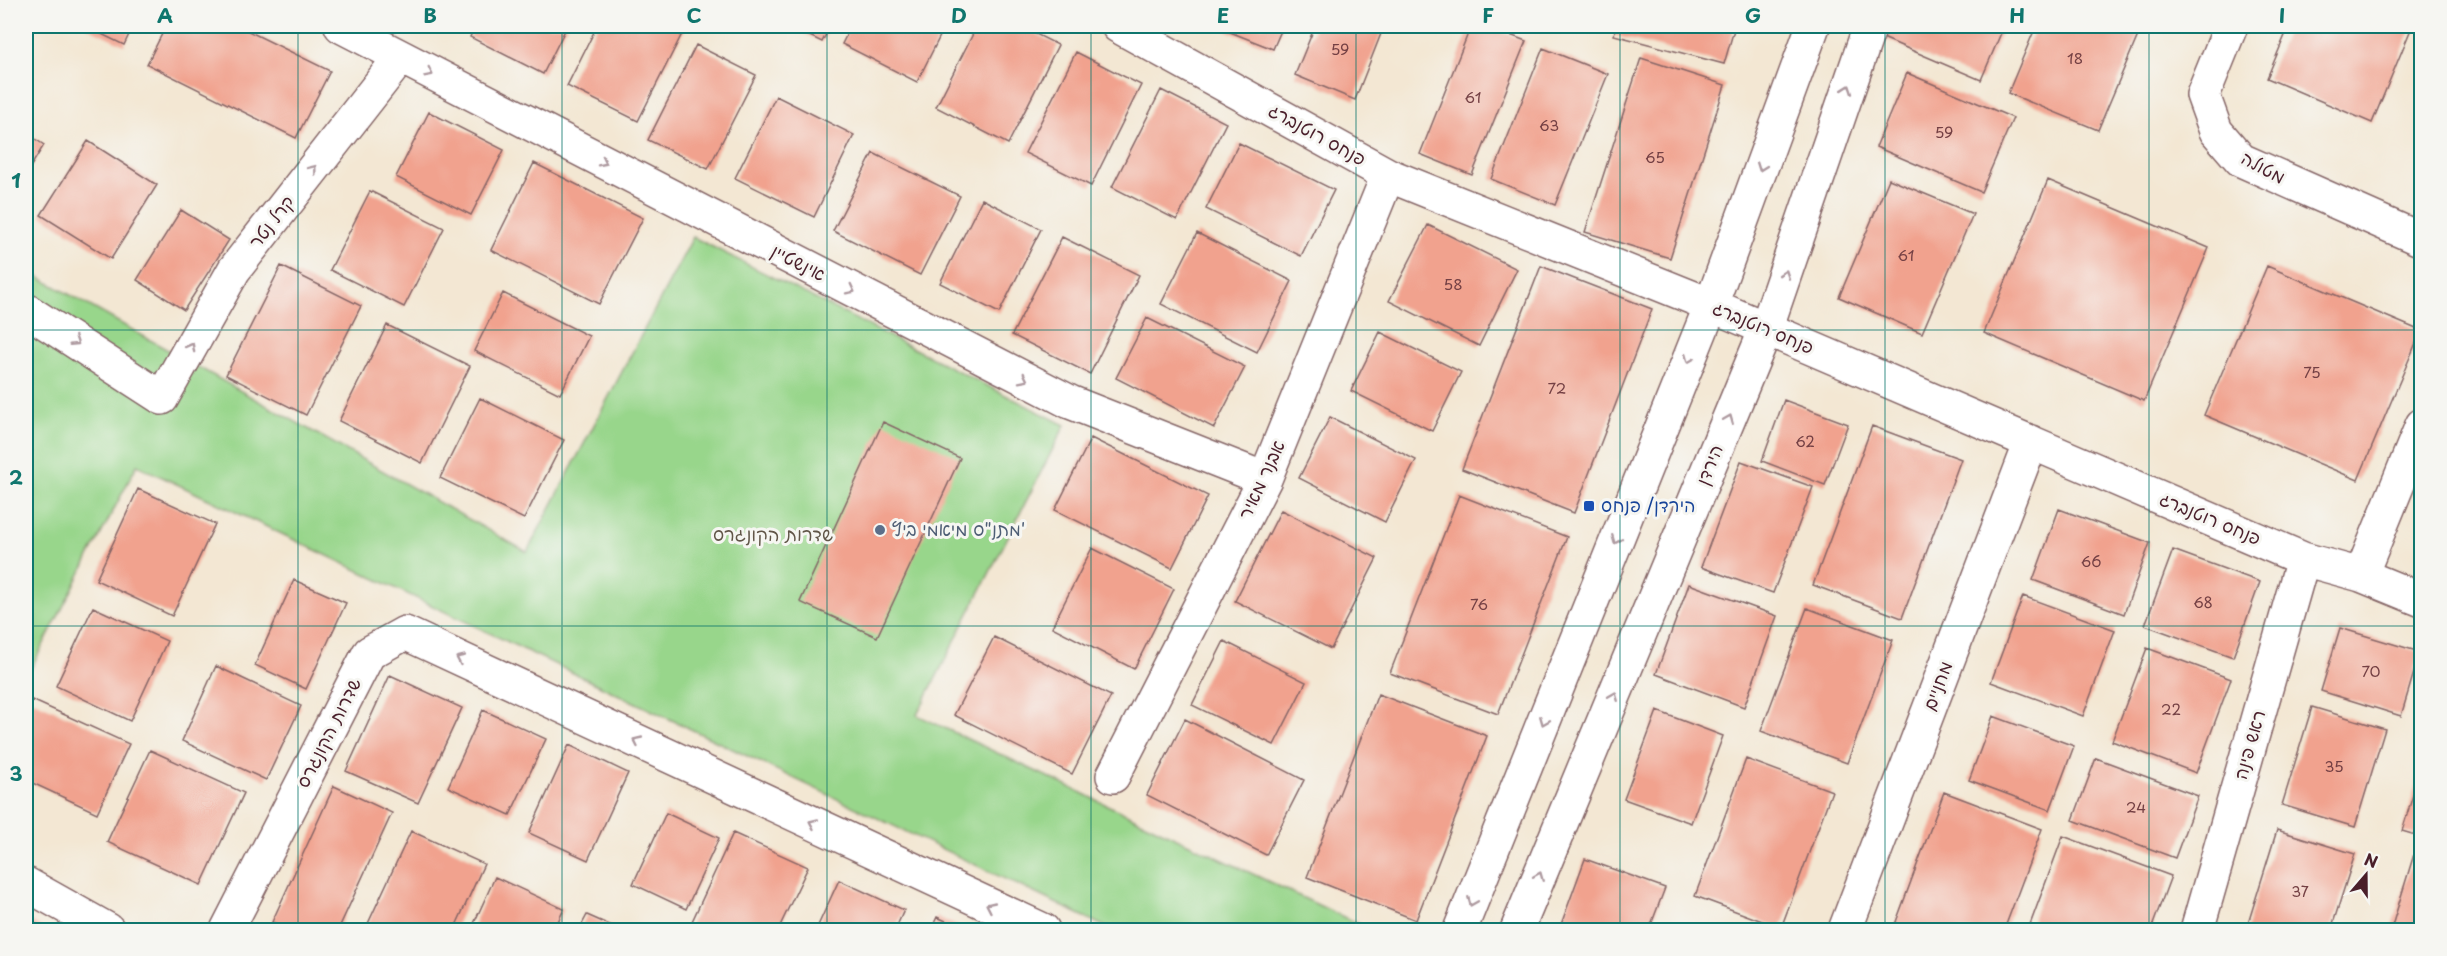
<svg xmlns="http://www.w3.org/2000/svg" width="2447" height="956" viewBox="0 0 2447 956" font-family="'Playpen Sans','Playpen Sans Hebrew',sans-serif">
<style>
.green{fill:#98d68b;stroke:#717a5b;stroke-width:1.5}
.building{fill:#f1a28e}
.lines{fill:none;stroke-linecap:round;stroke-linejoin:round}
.minor-casing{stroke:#856566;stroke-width:36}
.tertiary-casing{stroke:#856566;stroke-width:36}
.minor{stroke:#fff;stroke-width:33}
.tertiary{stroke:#fff;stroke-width:33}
.oneway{stroke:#ae9aa0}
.grid{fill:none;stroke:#0f766e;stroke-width:1.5;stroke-opacity:0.55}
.transit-dot{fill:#1a4fb4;stroke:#f6f6f2;stroke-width:2}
.service-dot{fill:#5c6f8a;stroke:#f6f6f2;stroke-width:2}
.labels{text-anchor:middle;stroke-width:6;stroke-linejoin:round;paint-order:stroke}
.number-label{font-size:15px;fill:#744044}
.street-label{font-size:18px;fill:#4a1f2b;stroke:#f6f6f2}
.transit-label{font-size:18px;fill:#164399;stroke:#f6f6f2;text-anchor:start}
.service-label{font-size:18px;fill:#4e5e75;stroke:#f6f6f2;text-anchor:start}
.park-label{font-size:18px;fill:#615648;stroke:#f6f6f2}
.neatline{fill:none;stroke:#0f766e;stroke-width:2}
.grid-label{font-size:20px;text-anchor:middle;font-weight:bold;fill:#0f766e}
</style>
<rect width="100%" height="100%" fill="#f6f6f2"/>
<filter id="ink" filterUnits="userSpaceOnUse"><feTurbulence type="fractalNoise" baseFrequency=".0167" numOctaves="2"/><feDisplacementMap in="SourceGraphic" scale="12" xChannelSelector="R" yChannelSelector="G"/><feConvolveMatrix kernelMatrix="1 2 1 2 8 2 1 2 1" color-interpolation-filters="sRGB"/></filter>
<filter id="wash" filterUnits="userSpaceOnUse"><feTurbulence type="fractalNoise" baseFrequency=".008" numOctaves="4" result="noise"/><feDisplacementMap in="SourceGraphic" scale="24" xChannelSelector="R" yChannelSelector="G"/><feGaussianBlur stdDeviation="1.35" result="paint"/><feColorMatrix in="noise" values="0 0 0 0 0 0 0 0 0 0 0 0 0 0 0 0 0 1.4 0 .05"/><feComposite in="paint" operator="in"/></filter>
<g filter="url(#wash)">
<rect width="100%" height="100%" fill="#f3e7d3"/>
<path class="green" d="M693 237 1065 425 917 715 1371 930H1112L137 465 26 678V476L36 453 26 444V270L527 552Z"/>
<g id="blocks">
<path class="building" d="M85 26H133L124 45Z
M166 26H238L330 71 296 138 147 64Z
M475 26H567L543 74 470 37Z
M597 26H686L638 121 567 86Z
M789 26H830L822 42Z
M851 26H945L917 82 842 44Z
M977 26H1020L1058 45 1008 144 936 107Z
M1215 26H1283L1273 49Z
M1315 26H1384L1355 100 1295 75Z
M1471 26H1486L1526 41 1472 175 1420 154Z
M1616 26H1735L1724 64 1614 35Z
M1889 26H2004L1981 80 1883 38Z
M2036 26H2142L2098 130 2008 93Z
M2289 26H2402L2411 29 2372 123 2267 78Z
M696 45 756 75 708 169 648 140Z
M1543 48 1608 74 1555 205 1491 179Z
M1076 52 1141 85 1091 186 1025 153Z
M1641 58 1725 85 1670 258 1585 232Z
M1907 73 2013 118 1981 192 1876 147Z
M1161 90 1226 123 1177 220 1112 187Z
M776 96 854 135 814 217 735 178Z
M429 112 504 150 471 215 396 177Z
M26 133 44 145 26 174Z
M88 141 157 185 111 259 41 215Z
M1239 143 1334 190 1301 256 1206 209Z
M873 153 960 196 920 275 833 231Z
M534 163 643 218 599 304 491 250Z
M1889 179 1973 214 1922 333 1839 297Z
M2048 180 2209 248 2144 401 1984 333Z
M370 191 444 228 404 307 330 270Z
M982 199 1041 229 999 313 940 283Z
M181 210 229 240 184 310 137 280Z
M1428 225 1517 269 1479 346 1389 301Z
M1197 233 1292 281 1257 352 1161 304Z
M1062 237 1139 275 1090 374 1012 335Z
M281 266 361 306 306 415 226 375Z
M1541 266 1652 309 1574 513 1462 469Z
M2267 266 2421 331 2358 480 2204 415Z
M503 293 589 336 560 394 474 351Z
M1147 318 1245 367 1214 428 1116 378Z
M387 325 470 366 422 463 339 421Z
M1380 332 1461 372 1432 431 1351 391Z
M480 398 564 440 524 519 440 478Z
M1784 400 1848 424 1825 485 1762 461Z
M1330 417 1416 460 1385 522 1299 478Z
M883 422 960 458 877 637 800 602Z
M1872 426 1961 459 1902 618 1813 585Z
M1091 438 1208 496 1172 568 1055 510Z
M1741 461 1813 487 1773 593 1701 567Z
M138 489 215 524 172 616 96 580Z
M1459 495 1567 537 1498 714 1390 673Z
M2059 509 2150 543 2124 614 2033 580Z
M1281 510 1377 558 1331 649 1235 601Z
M1092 548 1174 589 1134 669 1052 627Z
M2173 550 2260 582 2233 657 2145 625Z
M294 580 346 603 306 689 255 665Z
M1689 584 1777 616 1744 707 1656 674Z
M2023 596 2115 630 2083 716 1991 682Z
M93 607 167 641 130 721 56 686Z
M1807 608 1893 640 1847 763 1761 731Z
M2340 628 2420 652 2401 716 2321 691Z
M994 637 1111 696 1072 774 954 715Z
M1224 641 1306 682 1274 745 1192 705Z
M2147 648 2231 679 2196 773 2112 741Z
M216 666 301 706 266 780 182 741Z
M390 675 462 708 418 803 346 771Z
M1378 694 1487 736 1416 920 1307 877Z
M32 700 129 744 97 813 26 780V714Z
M2312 707 2385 729 2355 827 2282 805Z
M483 710 546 739 510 815 448 787Z
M1657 711 1723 736 1691 823 1624 799Z
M1993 716 2074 746 2050 810 1969 780Z
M1185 719 1304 780 1266 855 1147 795Z
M569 745 628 773 588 860 529 833Z
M150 750 244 793 201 885 107 842Z
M2096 758 2198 796 2175 858 2073 820Z
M1746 759 1832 791 1781 928 1695 896Z
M2421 769H2422V837L2402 831Z
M334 786 392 813 338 930H291L272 922Z
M1944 792 2042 829 2004 930H1893Z
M666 813 719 838 686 909 633 884Z
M2277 830 2355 854 2331 930H2246Z
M411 831 484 864 454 930H365Z
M733 833 808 867 778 930H688Z
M2063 836 2171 876 2151 930H2028Z
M2415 851 2422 853V930H2408L2392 926Z
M1585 859 1665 888 1649 930H1559Z
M495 877 564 909 554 930H471Z
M839 880 904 910 895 930H816Z
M587 915 621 930H579Z
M937 917 966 930H931Z
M26 918 46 930H26Z"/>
</g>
</g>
<g filter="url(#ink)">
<use href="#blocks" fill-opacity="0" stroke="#856566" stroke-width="1.5"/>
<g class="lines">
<defs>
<path id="minor" d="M341 26 1070 402 1265 479
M1118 26 1388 175 1711 305 2303 559 2361 575 2422 600
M2231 26 2203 95 2216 131 2241 160 2422 240
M26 310 162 398 234 270 400 58
M2361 575 2422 425
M1113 776 1265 479 1388 175
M227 930 369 653 405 633 1043 930
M1845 930 2031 442
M2197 930 2303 559"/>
<path id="tertiary" d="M26 884 108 930
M1460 930 1711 305 1813 26
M1517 930 1766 329 1870 26"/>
</defs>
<use href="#minor" class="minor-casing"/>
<use href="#tertiary" class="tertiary-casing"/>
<use href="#minor" class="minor"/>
<use href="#tertiary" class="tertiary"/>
</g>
<defs><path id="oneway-chevron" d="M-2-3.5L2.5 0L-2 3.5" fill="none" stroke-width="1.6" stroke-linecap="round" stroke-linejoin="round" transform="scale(1.5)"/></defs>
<g class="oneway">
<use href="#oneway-chevron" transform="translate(429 73) rotate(27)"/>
<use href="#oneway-chevron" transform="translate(1848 89) rotate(-71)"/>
<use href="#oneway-chevron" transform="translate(603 162) rotate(27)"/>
<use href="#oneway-chevron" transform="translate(1761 167) rotate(110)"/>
<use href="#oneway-chevron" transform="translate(313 169) rotate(-52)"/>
<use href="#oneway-chevron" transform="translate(1785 274) rotate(-71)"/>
<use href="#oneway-chevron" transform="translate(851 290) rotate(27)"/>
<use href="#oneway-chevron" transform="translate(75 342) rotate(33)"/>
<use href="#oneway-chevron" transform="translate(191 347) rotate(-61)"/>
<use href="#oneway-chevron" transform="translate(1689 359) rotate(112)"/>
<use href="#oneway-chevron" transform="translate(1024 379) rotate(27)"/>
<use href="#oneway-chevron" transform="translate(1729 419) rotate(-68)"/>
<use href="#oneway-chevron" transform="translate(1616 540) rotate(112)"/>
<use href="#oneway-chevron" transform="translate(460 659) rotate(-155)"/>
<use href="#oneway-chevron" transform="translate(1614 696) rotate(-68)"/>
<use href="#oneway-chevron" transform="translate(1544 721) rotate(112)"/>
<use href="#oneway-chevron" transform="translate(637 741) rotate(-155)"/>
<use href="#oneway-chevron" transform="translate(813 823) rotate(-155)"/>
<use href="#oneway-chevron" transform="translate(1539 876) rotate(-68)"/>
<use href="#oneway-chevron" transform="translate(1472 902) rotate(112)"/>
<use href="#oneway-chevron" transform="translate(990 906) rotate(-155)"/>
</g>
</g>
<path class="grid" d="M298 26V930M562 26V930M827 26V930M1091 26V930M1356 26V930M1620 26V930M1885 26V930M2149 26V930M26 330H2422M26 626H2422"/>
<rect class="transit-dot" x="1583" y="500" width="12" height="12" rx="3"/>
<circle class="service-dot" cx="880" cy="530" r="6"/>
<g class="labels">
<g class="number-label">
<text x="1340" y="55">59</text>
<text x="2075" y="64">18</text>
<text x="1473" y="103">61</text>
<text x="1549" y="131">63</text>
<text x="1944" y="138">59</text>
<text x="1655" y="163">65</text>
<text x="1906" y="261">61</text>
<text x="1453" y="290">58</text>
<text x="2312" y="378">75</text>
<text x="1557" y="394">72</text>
<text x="1805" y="447">62</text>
<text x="2091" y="567">66</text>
<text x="2203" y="608">68</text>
<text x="1479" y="610">76</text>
<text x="2371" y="677">70</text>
<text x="2171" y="715">22</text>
<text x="2334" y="772">35</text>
<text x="2136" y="813">24</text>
<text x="2300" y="897">37</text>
</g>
<g class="street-label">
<text transform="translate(1317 135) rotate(29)" y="6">פנחס רוטנברג</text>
<text transform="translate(2263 168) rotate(28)" y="6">מטולה</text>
<text transform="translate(272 222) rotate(-52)" y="6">קרל נטר</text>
<text transform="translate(798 263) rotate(27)" y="6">אינשטיין</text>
<text transform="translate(1763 328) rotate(23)" y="6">פנחס רוטנברג</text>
<text transform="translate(1710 465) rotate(-68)" y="6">הירדן</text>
<text transform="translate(1262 480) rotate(-65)" y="6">אבנר מאיר</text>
<text transform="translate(2210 519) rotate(23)" y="6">פנחס רוטנברג</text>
<text transform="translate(1938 686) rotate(-69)" y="6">מחניים</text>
<text transform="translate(329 733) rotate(-63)" y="6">שדרות הקונגרס</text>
<text transform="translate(2250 745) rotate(-74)" y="6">ראש פינה</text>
</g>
<g class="transit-label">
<text x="1601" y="512">הירדן/ פנחס</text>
</g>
<g class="service-label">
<text x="892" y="536">מתנ"ס מיאמי ביץ'</text>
</g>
<g class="park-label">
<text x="773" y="541">שדרות הקונגרס</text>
</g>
</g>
<rect width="2447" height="956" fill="none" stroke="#f6f6f2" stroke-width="66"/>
<g transform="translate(2366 875) rotate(20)" stroke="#f6f6f2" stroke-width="4.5" paint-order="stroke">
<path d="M0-4.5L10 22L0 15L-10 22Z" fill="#4a1f2b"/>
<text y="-9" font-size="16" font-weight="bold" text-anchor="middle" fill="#4a1f2b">N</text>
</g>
<rect x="33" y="33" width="2381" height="890" class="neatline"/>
<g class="grid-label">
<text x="165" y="23">A</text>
<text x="430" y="23">B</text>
<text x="694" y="23">C</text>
<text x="959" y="23">D</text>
<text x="1223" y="23">E</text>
<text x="1488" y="23">F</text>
<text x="1753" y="23">G</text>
<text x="2017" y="23">H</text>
<text x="2282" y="23">I</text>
<text x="16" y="188">1</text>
<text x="16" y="485">2</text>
<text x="16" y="781">3</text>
</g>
</svg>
